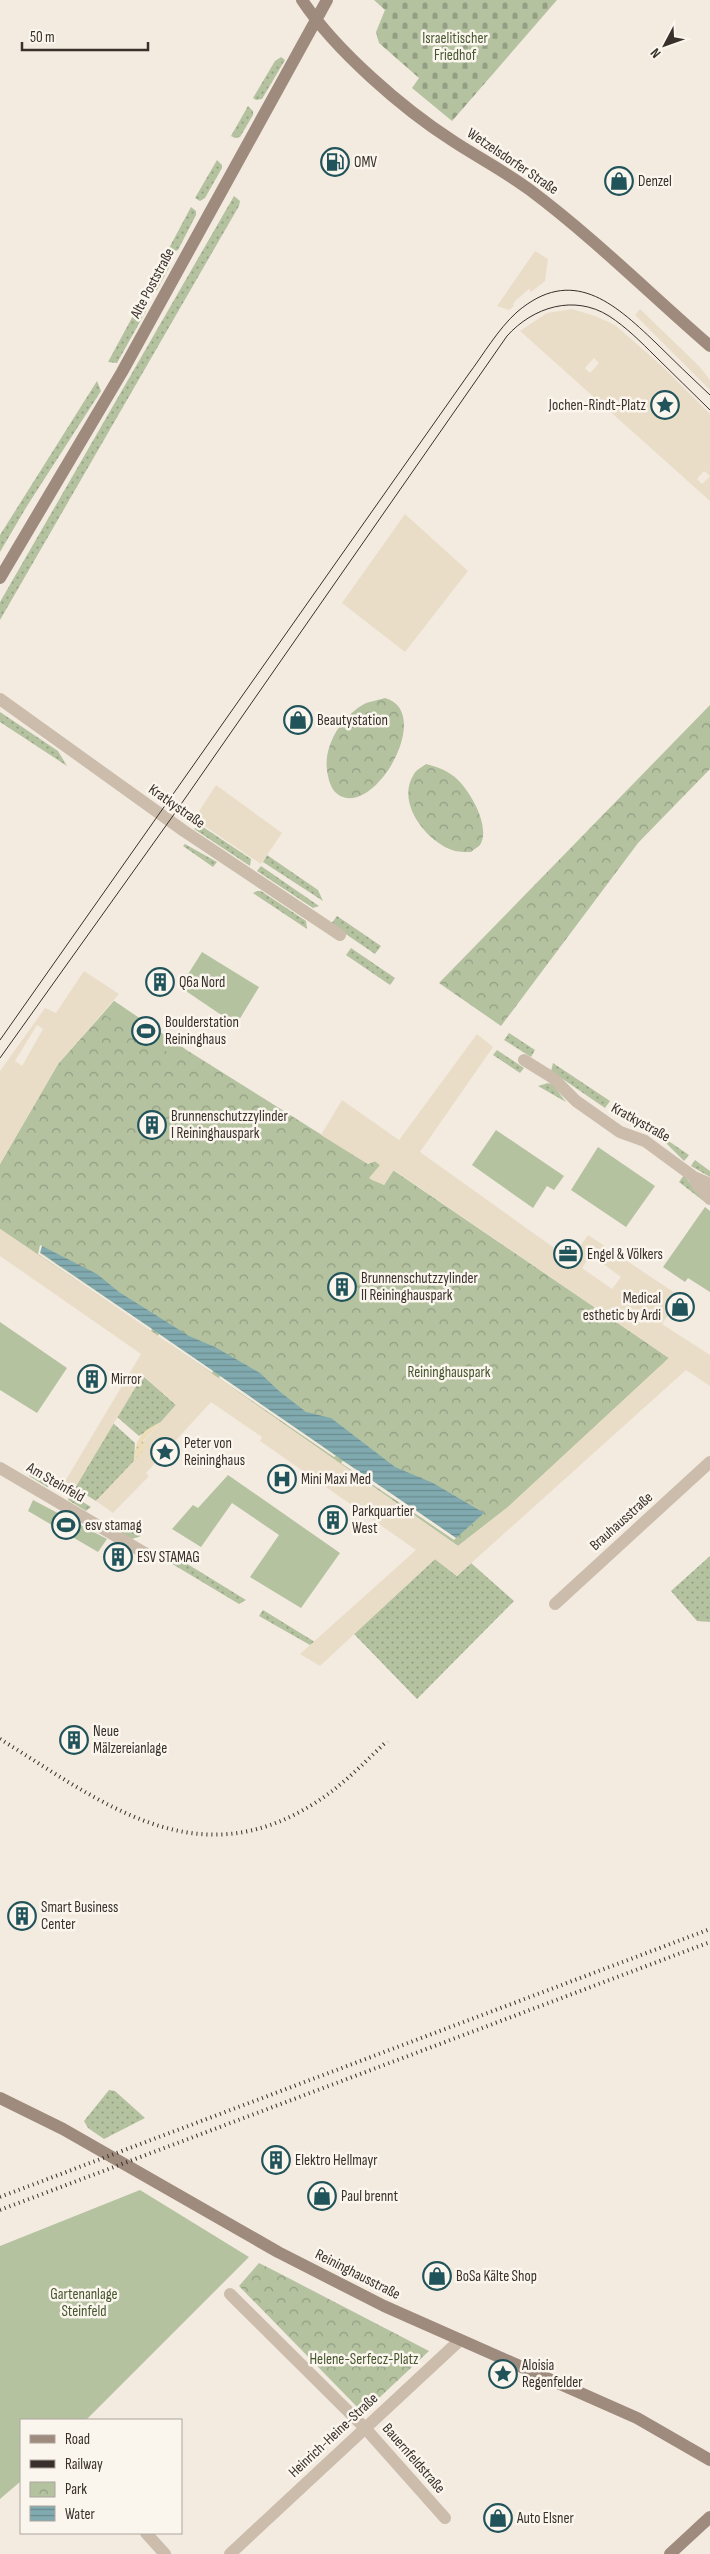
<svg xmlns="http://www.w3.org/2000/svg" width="710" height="2554" viewBox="0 0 710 2554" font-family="'Sofia Sans Condensed',sans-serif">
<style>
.grass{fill:url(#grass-dots)}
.sand{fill:url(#sand-dots)}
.cemetery{fill:url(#cemetery-stones)}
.park{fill:url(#park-crowns)}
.garden{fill:#b4c2a0}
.plaza{fill:#eaddc8;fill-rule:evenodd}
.water{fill:url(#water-rules)}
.pier{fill:#f3ebe0}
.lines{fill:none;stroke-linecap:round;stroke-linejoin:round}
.street{stroke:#cbbcac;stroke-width:12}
.secondary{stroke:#9f8b7d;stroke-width:12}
.tram{stroke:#39302b;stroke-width:1}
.rail{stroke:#39302b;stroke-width:4;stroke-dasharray:1 4;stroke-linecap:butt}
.labels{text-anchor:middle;stroke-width:5;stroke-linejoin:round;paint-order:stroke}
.park-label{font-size:15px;fill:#46572f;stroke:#faf5ed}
.street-label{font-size:15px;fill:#39302b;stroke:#faf5ed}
.poi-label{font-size:15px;fill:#39302b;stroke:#faf5ed;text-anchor:start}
</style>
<defs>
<pattern id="grass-dots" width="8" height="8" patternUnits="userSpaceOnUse" patternTransform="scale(1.25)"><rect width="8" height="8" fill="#b4c2a0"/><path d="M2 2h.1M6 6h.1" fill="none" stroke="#939e83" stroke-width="1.8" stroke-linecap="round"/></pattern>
<pattern id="sand-dots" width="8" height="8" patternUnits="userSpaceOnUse" patternTransform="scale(1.25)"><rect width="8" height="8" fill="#ecdeb9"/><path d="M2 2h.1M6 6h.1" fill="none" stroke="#cbbf9f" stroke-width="1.8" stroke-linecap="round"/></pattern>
<pattern id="cemetery-stones" width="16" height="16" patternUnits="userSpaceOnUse" patternTransform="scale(1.25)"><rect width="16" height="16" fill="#b4c2a0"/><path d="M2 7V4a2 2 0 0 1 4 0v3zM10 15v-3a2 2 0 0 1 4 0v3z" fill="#939e83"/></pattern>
<pattern id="park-crowns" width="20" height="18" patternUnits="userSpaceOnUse" patternTransform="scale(1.25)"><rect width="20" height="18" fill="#b4c2a0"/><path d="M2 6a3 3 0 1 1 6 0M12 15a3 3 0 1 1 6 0" fill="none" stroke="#939e83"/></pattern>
<pattern id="water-rules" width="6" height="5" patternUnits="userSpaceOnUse" patternTransform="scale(1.25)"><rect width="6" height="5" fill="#80aaaf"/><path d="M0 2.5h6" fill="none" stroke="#6a8b8f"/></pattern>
</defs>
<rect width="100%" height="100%" fill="#f3ebe0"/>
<path class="grass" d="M281 57 285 60 262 99 256 100 253 98 275 61Z
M248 106 253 111V115L240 137 235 138 231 136Z
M217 160 222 165V168L205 198 200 201 195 198Z
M234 196 240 201 239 206 0 620V602Z
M191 207 196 211V215L178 250 172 252 168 250Z
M165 258 170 262V266L157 290 151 292 147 290Z
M141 301 146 311 117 363 108 362Z
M97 381 101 391 27 506 0 552V535Z
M0 712 58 751 67 766 0 722Z
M200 825 251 859 250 866 194 829Z
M185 844 217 862 213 867 183 846Z
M267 855 318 890 323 901 263 862Z
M261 866 319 906 313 908 257 871Z
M257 891H261L306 921 307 929 253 893Z
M337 916 381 946 375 954 331 924Z
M351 948 395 978 390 985 346 955Z
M509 1033 535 1050 531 1057 504 1040Z
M497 1050 524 1068 520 1073 493 1055Z
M553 1063 610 1101 605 1108 551 1071Z
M548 1083 553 1085 566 1102 538 1086Z
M617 1106 689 1155 684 1161 663 1140 646 1128 626 1122 613 1112Z
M695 1160 710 1171V1177L691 1166Z
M684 1175 706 1203 679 1182Z
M142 1375 176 1405 161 1422 139 1436 117 1417Z
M113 1423 135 1443 134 1462 96 1501 75 1488Z
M27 1467 56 1485 47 1487 29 1476Z
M70 1494 91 1507 86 1511 68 1500Z
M111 1518 141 1536 132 1539 108 1525 106 1522Z
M710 1556V1622L697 1621 671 1591Z
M176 1557 246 1600 239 1604 164 1559Z
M435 1559 457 1576 471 1563 514 1601 417 1699 354 1634Z
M263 1610 315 1642 310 1645 259 1616Z
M109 2090 115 2091 145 2118 104 2139 88 2128 84 2121Z"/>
<path class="sand" d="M161 1422 143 1441 148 1446 134 1462C136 1439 139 1432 161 1422Z"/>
<path class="cemetery" d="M374 0H557L452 121 412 88 419 78 379 43 376 32 385 10Z"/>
<path class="park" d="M385 698C433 711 379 810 343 797 334 794 330 786 328 776 321 748 341 716 366 703 372 701 379 700 385 698Z
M710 705V769L638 843 501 1026 439 983Z
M426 764C438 767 449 771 458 780 471 793 491 827 480 845 478 847 473 850 471 852 466 852 460 852 455 851 427 843 395 803 414 774 416 770 422 767 426 764Z
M114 1001 185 1049 368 1164 375 1161 380 1165 384 1185 393 1170 669 1358 508 1507 458 1546 158 1336 0 1229V1164L58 1064Z
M259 2263 273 2270 429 2351 363 2413 239 2286Z"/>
<path class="garden" d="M202 952 259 987 236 1025 180 987Z
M114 1001 185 1049 179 1059 103 1014Z
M496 1130 564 1176 554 1190 547 1186 533 1208 472 1165Z
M598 1147 655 1186 626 1227 571 1190Z
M705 1207 710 1211V1292L688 1278 685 1282 663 1267Z
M0 1322 67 1368 37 1413 0 1390Z
M228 1475 340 1553 301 1608 250 1577 279 1535 232 1503 201 1547 172 1529 193 1505 198 1508Z
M33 1500 107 1539 98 1552 28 1511Z
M140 2190 249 2257 86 2420H21V2481L0 2499V2246Z"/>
<path class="plaza" d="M535 251 548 259 545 281 531 292 529 289 516 300 513 304 514 306 509 310 497 306Z
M572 309 595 316 615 325 662 366 710 414V476L704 471 697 479 702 484 710 476V501L520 331 547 313ZM594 358 599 363 590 373 585 368Z
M640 309 700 367 710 380V390L635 315Z
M405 514 468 571 405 652 342 603Z
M216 785 282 833 261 864 194 819Z
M84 971 119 994 58 1064 0 1164V1071L45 1008 56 1013ZM37 1025 43 1029 22 1066 15 1061Z
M477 1034 493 1047 420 1152 571 1260 588 1235 681 1297 662 1324 710 1355V1386L686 1370 457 1576 435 1559 320 1666 300 1654 416 1550 260 1441 262 1437 211 1402 146 1473 149 1476 113 1513 96 1501 146 1448 148 1446 143 1442 176 1405 143 1375 75 1488 64 1483 141 1354 0 1256V1229L141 1324 458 1546 508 1507 669 1358 394 1170 384 1185 372 1180 369 1178 380 1165 375 1161 368 1164 321 1135 342 1100 399 1140ZM591 1255 621 1277 612 1289 582 1268Z"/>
<path class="water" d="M42 1246 97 1274 119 1292 189 1336 215 1347 260 1373 279 1391 306 1412 331 1418 395 1467 433 1483 484 1513 456 1538 40 1252Z"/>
<path class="pier" d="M40 1245 42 1246 40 1253 152 1329 151 1331 38 1254Z
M159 1334 213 1371 212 1373 158 1336Z
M220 1376 316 1442 336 1456 334 1457 223 1381 219 1378Z
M343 1461 358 1471 456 1538 454 1540 413 1512 341 1463Z"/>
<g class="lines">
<path class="street" d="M0 699 184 831 340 935
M524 1060 553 1078 576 1101 620 1132 645 1141 694 1177 710 1184
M694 1177 698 1186 710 1199
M0 1468 148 1555
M555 1604 710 1462
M230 2294 365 2428 445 2518
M146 2533 165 2554
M230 2554 459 2341"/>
<path class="secondary" d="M302 0C335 50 403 109 453 141 479 158 506 172 530 190 594 238 650 294 710 346
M0 578 122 372 327 0
M0 2098 63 2129 278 2252 384 2306 637 2418 710 2460
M670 2554 710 2517"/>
<path class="tram" d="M0 1040 468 375C483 355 498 329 517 312 572 265 614 303 655 342 673 360 692 378 710 395
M0 1058 170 820 507 336C533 307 574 294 609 316 626 327 641 342 655 356 673 374 692 392 710 410"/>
<path class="rail" d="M0 1739C102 1802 195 1879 315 1803 342 1786 364 1763 387 1741
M0 2197 710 1929
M0 2210 710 1942"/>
</g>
<defs>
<symbol id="fuel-ring" viewBox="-11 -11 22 22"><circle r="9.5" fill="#faf5ed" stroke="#21535a" stroke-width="1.5"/><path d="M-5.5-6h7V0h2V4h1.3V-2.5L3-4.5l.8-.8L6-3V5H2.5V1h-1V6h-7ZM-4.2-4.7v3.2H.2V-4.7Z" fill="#21535a"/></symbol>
<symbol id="shop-ring" viewBox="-11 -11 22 22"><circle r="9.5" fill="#faf5ed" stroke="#21535a" stroke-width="1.5"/><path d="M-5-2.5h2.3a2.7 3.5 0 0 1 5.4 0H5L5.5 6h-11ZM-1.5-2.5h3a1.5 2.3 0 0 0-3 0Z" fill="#21535a"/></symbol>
<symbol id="sight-ring" viewBox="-11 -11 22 22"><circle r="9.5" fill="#faf5ed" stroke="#21535a" stroke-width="1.5"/><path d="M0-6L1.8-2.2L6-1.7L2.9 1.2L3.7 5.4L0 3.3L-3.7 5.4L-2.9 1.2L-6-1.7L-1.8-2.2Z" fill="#21535a"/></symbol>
<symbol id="building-ring" viewBox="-11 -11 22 22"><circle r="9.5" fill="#faf5ed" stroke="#21535a" stroke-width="1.5"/><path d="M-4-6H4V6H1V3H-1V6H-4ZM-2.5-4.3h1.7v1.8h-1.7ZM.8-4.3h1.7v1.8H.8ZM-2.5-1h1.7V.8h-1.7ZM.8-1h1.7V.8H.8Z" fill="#21535a"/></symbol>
<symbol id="stadium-ring" viewBox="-11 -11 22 22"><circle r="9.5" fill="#faf5ed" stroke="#21535a" stroke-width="1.5"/><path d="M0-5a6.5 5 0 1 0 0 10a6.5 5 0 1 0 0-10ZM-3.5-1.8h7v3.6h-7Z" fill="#21535a"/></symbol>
<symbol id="office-ring" viewBox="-11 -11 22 22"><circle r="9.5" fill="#faf5ed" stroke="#21535a" stroke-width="1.5"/><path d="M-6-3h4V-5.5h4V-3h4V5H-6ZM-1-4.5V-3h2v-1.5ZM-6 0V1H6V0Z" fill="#21535a"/></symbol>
<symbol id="hospital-ring" viewBox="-11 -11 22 22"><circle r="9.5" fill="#faf5ed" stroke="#21535a" stroke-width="1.5"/><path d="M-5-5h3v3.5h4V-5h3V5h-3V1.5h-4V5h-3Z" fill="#21535a"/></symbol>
</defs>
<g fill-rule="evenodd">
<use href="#fuel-ring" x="319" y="146" width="32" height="32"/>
<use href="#shop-ring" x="603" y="165" width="32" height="32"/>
<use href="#sight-ring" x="649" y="389" width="32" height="32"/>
<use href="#shop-ring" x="282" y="704" width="32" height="32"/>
<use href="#building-ring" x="144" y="966" width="32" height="32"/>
<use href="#stadium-ring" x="130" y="1015" width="32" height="32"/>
<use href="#building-ring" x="136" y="1109" width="32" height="32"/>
<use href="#office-ring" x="552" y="1238" width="32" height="32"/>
<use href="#building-ring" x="326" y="1271" width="32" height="32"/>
<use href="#shop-ring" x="664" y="1291" width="32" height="32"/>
<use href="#building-ring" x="76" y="1363" width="32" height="32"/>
<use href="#sight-ring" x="149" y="1436" width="32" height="32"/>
<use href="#hospital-ring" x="266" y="1463" width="32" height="32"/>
<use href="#building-ring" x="317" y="1504" width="32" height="32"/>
<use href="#stadium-ring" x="50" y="1509" width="32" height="32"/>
<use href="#building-ring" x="102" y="1541" width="32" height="32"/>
<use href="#building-ring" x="58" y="1724" width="32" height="32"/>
<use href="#building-ring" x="6" y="1900" width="32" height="32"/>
<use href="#building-ring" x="260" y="2144" width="32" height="32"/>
<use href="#shop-ring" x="306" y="2180" width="32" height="32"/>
<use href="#shop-ring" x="421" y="2260" width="32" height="32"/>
<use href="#sight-ring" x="487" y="2358" width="32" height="32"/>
<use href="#shop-ring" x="482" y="2502" width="32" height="32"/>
</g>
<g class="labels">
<g class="park-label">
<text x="455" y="43">Israelitischer<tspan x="455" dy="17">Friedhof</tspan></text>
<text x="449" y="1377">Reininghauspark</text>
<text x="84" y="2299">Gartenanlage<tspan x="84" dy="17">Steinfeld</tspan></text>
<text x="364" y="2364">Helene-Serfecz-Platz</text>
</g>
<g class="street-label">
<text transform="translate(513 161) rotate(34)" y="5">Wetzelsdorfer Straße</text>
<text transform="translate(152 283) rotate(-62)" y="5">Alte Poststraße</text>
<text transform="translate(177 806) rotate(35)" y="5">Kratkystraße</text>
<text transform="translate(641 1122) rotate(29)" y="5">Kratkystraße</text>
<text transform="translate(56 1482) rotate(30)" y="5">Am Steinfeld</text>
<text transform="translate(621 1521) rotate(-42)" y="5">Brauhausstraße</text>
<text transform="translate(358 2274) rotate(27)" y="5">Reininghausstraße</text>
<text transform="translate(333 2435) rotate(-43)" y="5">Heinrich-Heine-Straße</text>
<text transform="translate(414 2458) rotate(49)" y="5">Bauernfeldstraße</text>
</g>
<g class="poi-label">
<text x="354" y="167">OMV</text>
<text x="638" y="186">Denzel</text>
<text x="646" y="410" text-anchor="end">Jochen-Rindt-Platz</text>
<text x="317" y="725">Beautystation</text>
<text x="179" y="987">Q6a Nord</text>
<text x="165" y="1027">Boulderstation<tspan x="165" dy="17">Reininghaus</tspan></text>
<text x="171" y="1121">Brunnenschutzzylinder<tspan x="171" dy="17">I Reininghauspark</tspan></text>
<text x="587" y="1259">Engel &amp; Völkers</text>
<text x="361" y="1283">Brunnenschutzzylinder<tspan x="361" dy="17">II Reininghauspark</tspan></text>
<text x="661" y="1303" text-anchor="end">Medical<tspan x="661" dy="17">esthetic by Ardi</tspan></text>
<text x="111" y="1384">Mirror</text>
<text x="184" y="1448">Peter von<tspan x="184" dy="17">Reininghaus</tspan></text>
<text x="301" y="1484">Mini Maxi Med</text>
<text x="352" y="1516">Parkquartier<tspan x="352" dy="17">West</tspan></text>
<text x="85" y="1530">esv stamag</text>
<text x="137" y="1562">ESV STAMAG</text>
<text x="93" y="1736">Neue<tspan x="93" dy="17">Mälzereianlage</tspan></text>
<text x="41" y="1912">Smart Business<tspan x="41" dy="17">Center</tspan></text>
<text x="295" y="2165">Elektro Hellmayr</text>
<text x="341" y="2201">Paul brennt</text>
<text x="456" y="2281">BoSa Kälte Shop</text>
<text x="522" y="2370">Aloisia<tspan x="522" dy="17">Regenfelder</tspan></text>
<text x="517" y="2523">Auto Elsner</text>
</g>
</g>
<rect x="20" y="2419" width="162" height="115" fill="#faf5ed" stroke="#ada69f"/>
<rect x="30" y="2435" width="25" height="8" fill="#9f8b7d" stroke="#ada69f"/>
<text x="65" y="2444" font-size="15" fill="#39302b">Road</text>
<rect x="30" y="2460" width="25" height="8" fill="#39302b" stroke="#ada69f"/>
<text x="65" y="2469" font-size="15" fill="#39302b">Railway</text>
<rect x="30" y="2482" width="25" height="15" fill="url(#park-crowns)" stroke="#ada69f"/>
<text x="65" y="2494" font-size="15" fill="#39302b">Park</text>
<rect x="30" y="2506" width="25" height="15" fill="url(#water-rules)" stroke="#ada69f"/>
<text x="65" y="2519" font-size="15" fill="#39302b">Water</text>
<g transform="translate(665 45) rotate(229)" stroke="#faf5ed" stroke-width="4" paint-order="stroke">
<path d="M0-4L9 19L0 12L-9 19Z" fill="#39302b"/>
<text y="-8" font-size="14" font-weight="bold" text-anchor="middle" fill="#39302b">N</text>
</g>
<path d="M22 42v8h126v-8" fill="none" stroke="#39302b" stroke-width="2.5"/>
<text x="30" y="42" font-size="15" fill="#39302b" stroke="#faf5ed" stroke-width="4" paint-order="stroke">50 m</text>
</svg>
